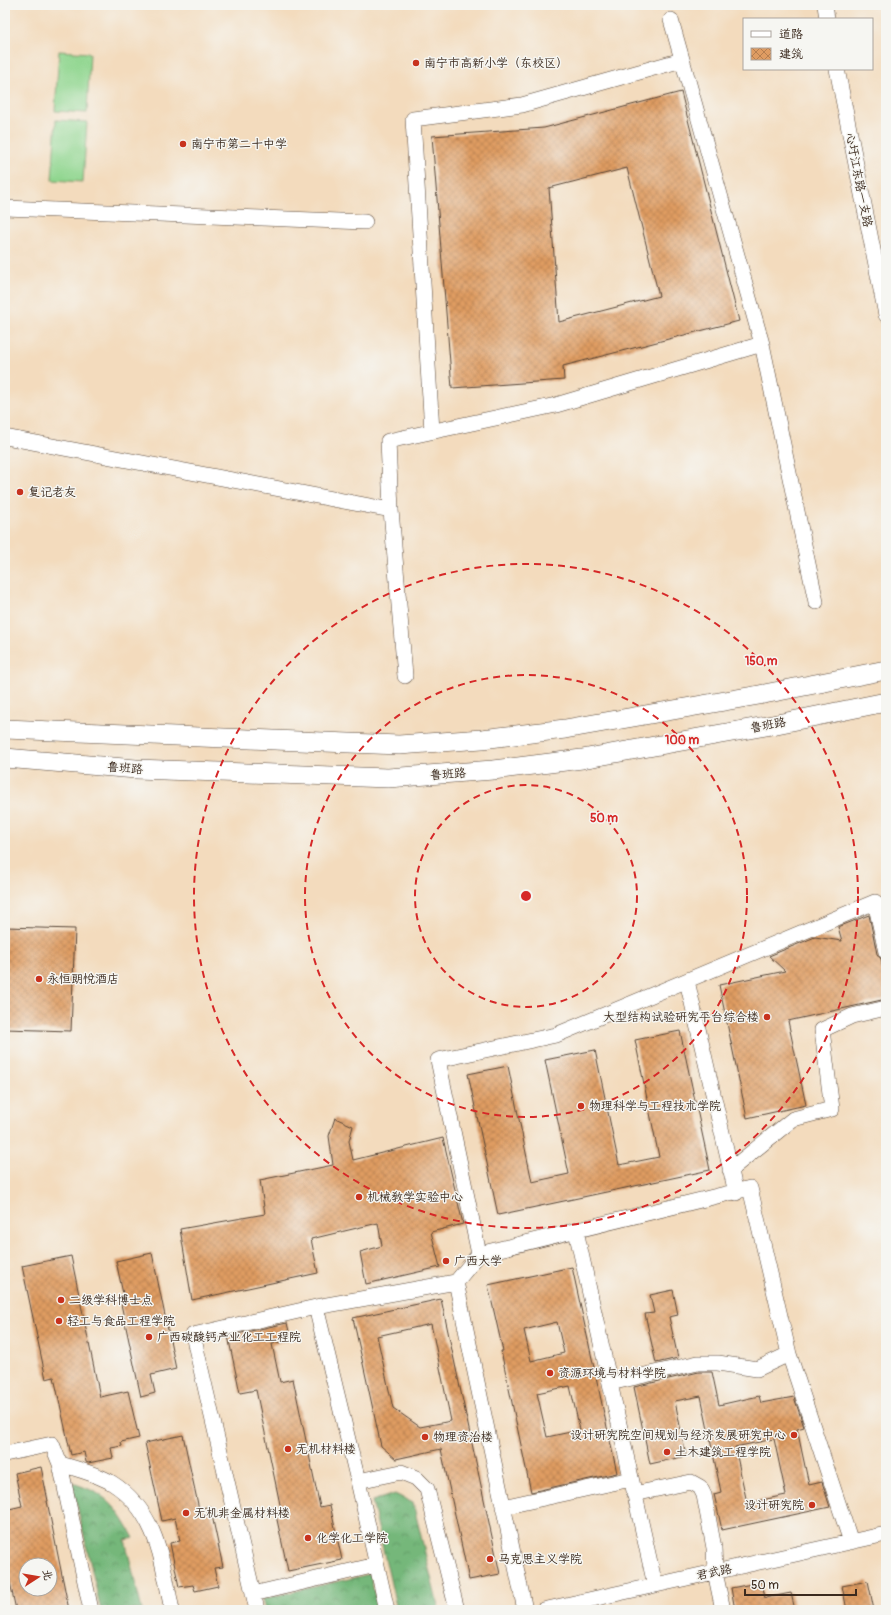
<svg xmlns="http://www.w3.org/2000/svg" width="891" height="1615" viewBox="0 0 891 1615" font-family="Pangolin,'LXGW WenKai TC',sans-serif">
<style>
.forest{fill:url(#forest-crowns);stroke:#58704c}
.pitch{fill:#90d68f;stroke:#668056}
.building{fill:url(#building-cross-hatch);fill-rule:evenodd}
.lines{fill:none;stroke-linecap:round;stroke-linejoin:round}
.minor-casing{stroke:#574536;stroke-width:16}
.major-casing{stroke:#574536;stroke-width:20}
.minor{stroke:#fff;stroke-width:15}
.major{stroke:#fff;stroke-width:19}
.ring{fill:none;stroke:#d62828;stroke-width:2;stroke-dasharray:7 5}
.poi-dot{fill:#c8321e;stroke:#f6f6f2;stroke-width:1.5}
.labels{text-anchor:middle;stroke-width:3;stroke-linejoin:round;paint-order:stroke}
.poi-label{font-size:12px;fill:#3b2a1e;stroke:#f6f6f2;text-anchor:start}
.street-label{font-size:12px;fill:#3b2a1e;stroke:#f6f6f2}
.centre{fill:#d62828;stroke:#f6f6f2;stroke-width:2}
.ring-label{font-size:12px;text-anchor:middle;font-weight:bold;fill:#d62828;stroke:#f6f6f2;stroke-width:3;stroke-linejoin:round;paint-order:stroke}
</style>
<defs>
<pattern id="forest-crowns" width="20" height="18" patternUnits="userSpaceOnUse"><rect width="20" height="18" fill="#74b77a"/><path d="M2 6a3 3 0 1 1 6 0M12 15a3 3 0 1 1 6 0" fill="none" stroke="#609563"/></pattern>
<pattern id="building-cross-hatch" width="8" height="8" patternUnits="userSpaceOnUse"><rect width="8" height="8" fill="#df9c62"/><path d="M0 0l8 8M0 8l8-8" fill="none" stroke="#b67f50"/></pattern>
</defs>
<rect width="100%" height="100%" fill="#f6f6f2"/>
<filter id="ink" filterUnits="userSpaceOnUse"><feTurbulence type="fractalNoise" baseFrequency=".025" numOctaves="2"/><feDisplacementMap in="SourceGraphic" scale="8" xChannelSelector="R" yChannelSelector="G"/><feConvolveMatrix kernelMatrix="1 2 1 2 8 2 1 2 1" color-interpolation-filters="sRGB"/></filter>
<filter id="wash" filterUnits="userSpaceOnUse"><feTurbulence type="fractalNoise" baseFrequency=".012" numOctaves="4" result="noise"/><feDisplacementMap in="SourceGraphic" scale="16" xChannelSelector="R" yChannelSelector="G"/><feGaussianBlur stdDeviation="0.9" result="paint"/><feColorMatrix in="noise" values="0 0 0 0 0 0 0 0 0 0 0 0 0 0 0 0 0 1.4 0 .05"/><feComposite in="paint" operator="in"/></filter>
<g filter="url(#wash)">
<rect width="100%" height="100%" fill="#f3dbbd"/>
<path class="forest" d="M72 1483C108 1494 116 1506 134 1538L125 1540 142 1610H101Z
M395 1494 413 1503 439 1610H397L372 1501Z
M370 1574 378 1610H265L262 1599Z"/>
<path class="pitch" d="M59 51 90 53 87 113 55 111Z
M56 120 87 122 83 182 52 180Z"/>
<g id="blocks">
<path class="building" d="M681 92 739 321 563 366 564 380 452 388 432 136 544 128ZM627 168 659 296 559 322 549 188Z
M869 915 877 954 881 959 886 983V999L788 1021 806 1105 747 1118 719 985 785 971 769 956 815 937 842 941 838 927Z
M5 927 75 929 71 1031 5 1029Z
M680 1031 710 1170 498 1215 468 1074 508 1066 532 1182 569 1174 545 1060 595 1050 619 1165 659 1157 635 1040Z
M335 1118 353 1126 349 1141 353 1160 443 1138 463 1224 431 1232 440 1267 366 1284 360 1252 382 1246 378 1223 311 1239 318 1273 192 1300 180 1229 265 1214 260 1180 333 1165 329 1136Z
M152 1253 176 1369 151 1375 155 1393 141 1397 121 1304 125 1303 116 1261Z
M71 1256 100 1397 128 1391 139 1438 121 1442 122 1446 111 1448 113 1458 88 1463 86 1462 84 1452 71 1455 54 1377 46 1379 22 1266Z
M572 1267 617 1473 531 1492 501 1351H503L488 1285ZM557 1322 564 1353 531 1361 524 1330ZM570 1386 580 1430 547 1437 537 1393Z
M673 1290 678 1315 669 1317 678 1358 656 1363 645 1314 654 1313 650 1295Z
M441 1299 500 1574 469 1580 441 1449 396 1459 381 1446 353 1318ZM431 1324 451 1421 420 1427 393 1408 377 1336Z
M287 1323 291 1340 272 1344 280 1382 293 1379 320 1507 330 1505 342 1560 288 1571 276 1515 282 1514 256 1390 240 1393 228 1336Z
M699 1372H712L719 1405 759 1396 761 1403 794 1397 804 1427 797 1429 809 1485 822 1482 830 1507 722 1530 714 1494 721 1492 701 1396 675 1401 686 1456 650 1464 634 1387ZM774 1439 786 1495 747 1503 735 1447Z
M183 1435 199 1509 210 1506 223 1567 214 1568 218 1586 195 1591 193 1585 179 1587 170 1543 180 1541 175 1518 162 1521 145 1443Z
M41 1467 48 1501H47L69 1610H16L5 1559V1510L22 1506 15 1473ZM26 1565H50V1589H26Z
M868 1581 874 1610H847L842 1586Z
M762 1582 765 1598 791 1593 795 1610H735L731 1588Z"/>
</g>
</g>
<g filter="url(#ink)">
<use href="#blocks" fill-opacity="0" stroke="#574536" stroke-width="1"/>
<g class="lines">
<defs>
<path id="minor" d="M825 5 827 19
M671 20 762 344 816 602
M837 69 886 315
M5 208 365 222
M432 431 413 119 522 105 682 60
M5 437 391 510
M405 676 391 510 388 441 556 405 762 344
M687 981 736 1193
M730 1170 793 1119 832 1109 822 1030 852 1016 886 1008
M576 1231 655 1585
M479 1254 438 1060 556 1035 875 902 886 952
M316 1307 358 1481 387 1610
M610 1383 698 1363H718L757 1369 789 1354
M5 1454 52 1444 60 1464C77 1469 97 1474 112 1483 158 1512 162 1562 172 1610
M60 1464 91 1610
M358 1481 401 1472 416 1478 427 1489 457 1610
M634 1494 691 1482 700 1487 704 1495 714 1548 715 1572 723 1610
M503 1507 631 1479
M253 1594 376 1565
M257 1610 193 1335 316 1307 456 1282
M525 1610 456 1282 479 1254 750 1188 789 1354 851 1542
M543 1610 886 1534"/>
<path id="major" d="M5 729 399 745 482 739 565 729 759 695 886 670
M5 758 136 769 388 778 493 770 582 759 777 724 886 702"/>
</defs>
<use href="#minor" class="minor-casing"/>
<use href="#major" class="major-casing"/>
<use href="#minor" class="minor"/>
<use href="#major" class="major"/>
</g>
</g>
<g class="ring">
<circle cx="526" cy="896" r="111"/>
<circle cx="526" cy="896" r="221"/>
<circle cx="526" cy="896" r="332"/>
</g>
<g class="poi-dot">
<circle cx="416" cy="63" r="4"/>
<circle cx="183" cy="144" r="4"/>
<circle cx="20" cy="492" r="4"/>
<circle cx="39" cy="979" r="4"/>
<circle cx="767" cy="1017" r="4"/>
<circle cx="581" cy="1106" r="4"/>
<circle cx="359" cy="1197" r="4"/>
<circle cx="446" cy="1261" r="4"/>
<circle cx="61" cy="1300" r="4"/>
<circle cx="59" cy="1321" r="4"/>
<circle cx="149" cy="1337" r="4"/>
<circle cx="550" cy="1373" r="4"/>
<circle cx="794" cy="1435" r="4"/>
<circle cx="425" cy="1437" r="4"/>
<circle cx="288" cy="1449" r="4"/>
<circle cx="667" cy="1452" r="4"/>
<circle cx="812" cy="1505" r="4"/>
<circle cx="186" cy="1513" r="4"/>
<circle cx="308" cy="1538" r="4"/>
<circle cx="490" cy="1559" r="4"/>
</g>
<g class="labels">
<g class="poi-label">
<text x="424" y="67">南宁市高新小学（东校区）</text>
<text x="191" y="148">南宁市第二十中学</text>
<text x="28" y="496">复记老友</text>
<text x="47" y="983">永恒朗悦酒店</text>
<text x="759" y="1021" text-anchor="end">大型结构试验研究平台综合楼</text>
<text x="589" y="1110">物理科学与工程技术学院</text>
<text x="367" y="1201">机械教学实验中心</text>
<text x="454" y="1265">广西大学</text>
<text x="69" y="1304">二级学科博士点</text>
<text x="67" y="1325">轻工与食品工程学院</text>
<text x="157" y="1341">广西碳酸钙产业化工工程院</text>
<text x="558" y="1377">资源环境与材料学院</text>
<text x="786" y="1439" text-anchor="end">设计研究院空间规划与经济发展研究中心</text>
<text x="433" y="1441">物理资治楼</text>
<text x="296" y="1453">无机材料楼</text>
<text x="675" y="1456">土木建筑工程学院</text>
<text x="804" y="1509" text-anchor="end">设计研究院</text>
<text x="194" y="1517">无机非金属材料楼</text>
<text x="316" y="1542">化学化工学院</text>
<text x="498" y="1563">马克思主义学院</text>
</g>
<g class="street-label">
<text transform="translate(859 180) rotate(79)" y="4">心圩江东路一支路</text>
<text transform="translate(768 725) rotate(-11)" y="4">鲁班路</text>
<text transform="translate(125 768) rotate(4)" y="4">鲁班路</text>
<text transform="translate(448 774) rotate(-4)" y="4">鲁班路</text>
<text transform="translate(714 1572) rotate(-12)" y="4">君武路</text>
</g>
</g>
<circle cx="526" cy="896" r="6" class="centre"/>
<g class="ring-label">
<text x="761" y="665">150 m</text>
<text x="682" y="744">100 m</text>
<text x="604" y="822">50 m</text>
</g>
<rect width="891" height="1615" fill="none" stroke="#f6f6f2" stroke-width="20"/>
<rect x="743" y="18" width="130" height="52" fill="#f6f6f2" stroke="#aba49d"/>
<rect x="751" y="31" width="20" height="6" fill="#ffffff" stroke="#aba49d"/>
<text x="779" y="38" font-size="12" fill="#3b2a1e">道路</text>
<rect x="751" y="48" width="20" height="12" fill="url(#building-cross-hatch)" stroke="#aba49d"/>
<text x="779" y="58" font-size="12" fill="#3b2a1e">建筑</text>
<g transform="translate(38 1577) rotate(78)"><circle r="19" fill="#f6f6f2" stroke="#aba49d"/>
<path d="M0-3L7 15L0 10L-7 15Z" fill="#c8321e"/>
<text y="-6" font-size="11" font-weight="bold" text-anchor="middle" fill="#3b2a1e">北</text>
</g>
<path d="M745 1589v6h111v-6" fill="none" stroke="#3b2a1e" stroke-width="2"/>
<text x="751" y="1589" font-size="12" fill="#3b2a1e" stroke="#f6f6f2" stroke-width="3" paint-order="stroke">50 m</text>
</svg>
